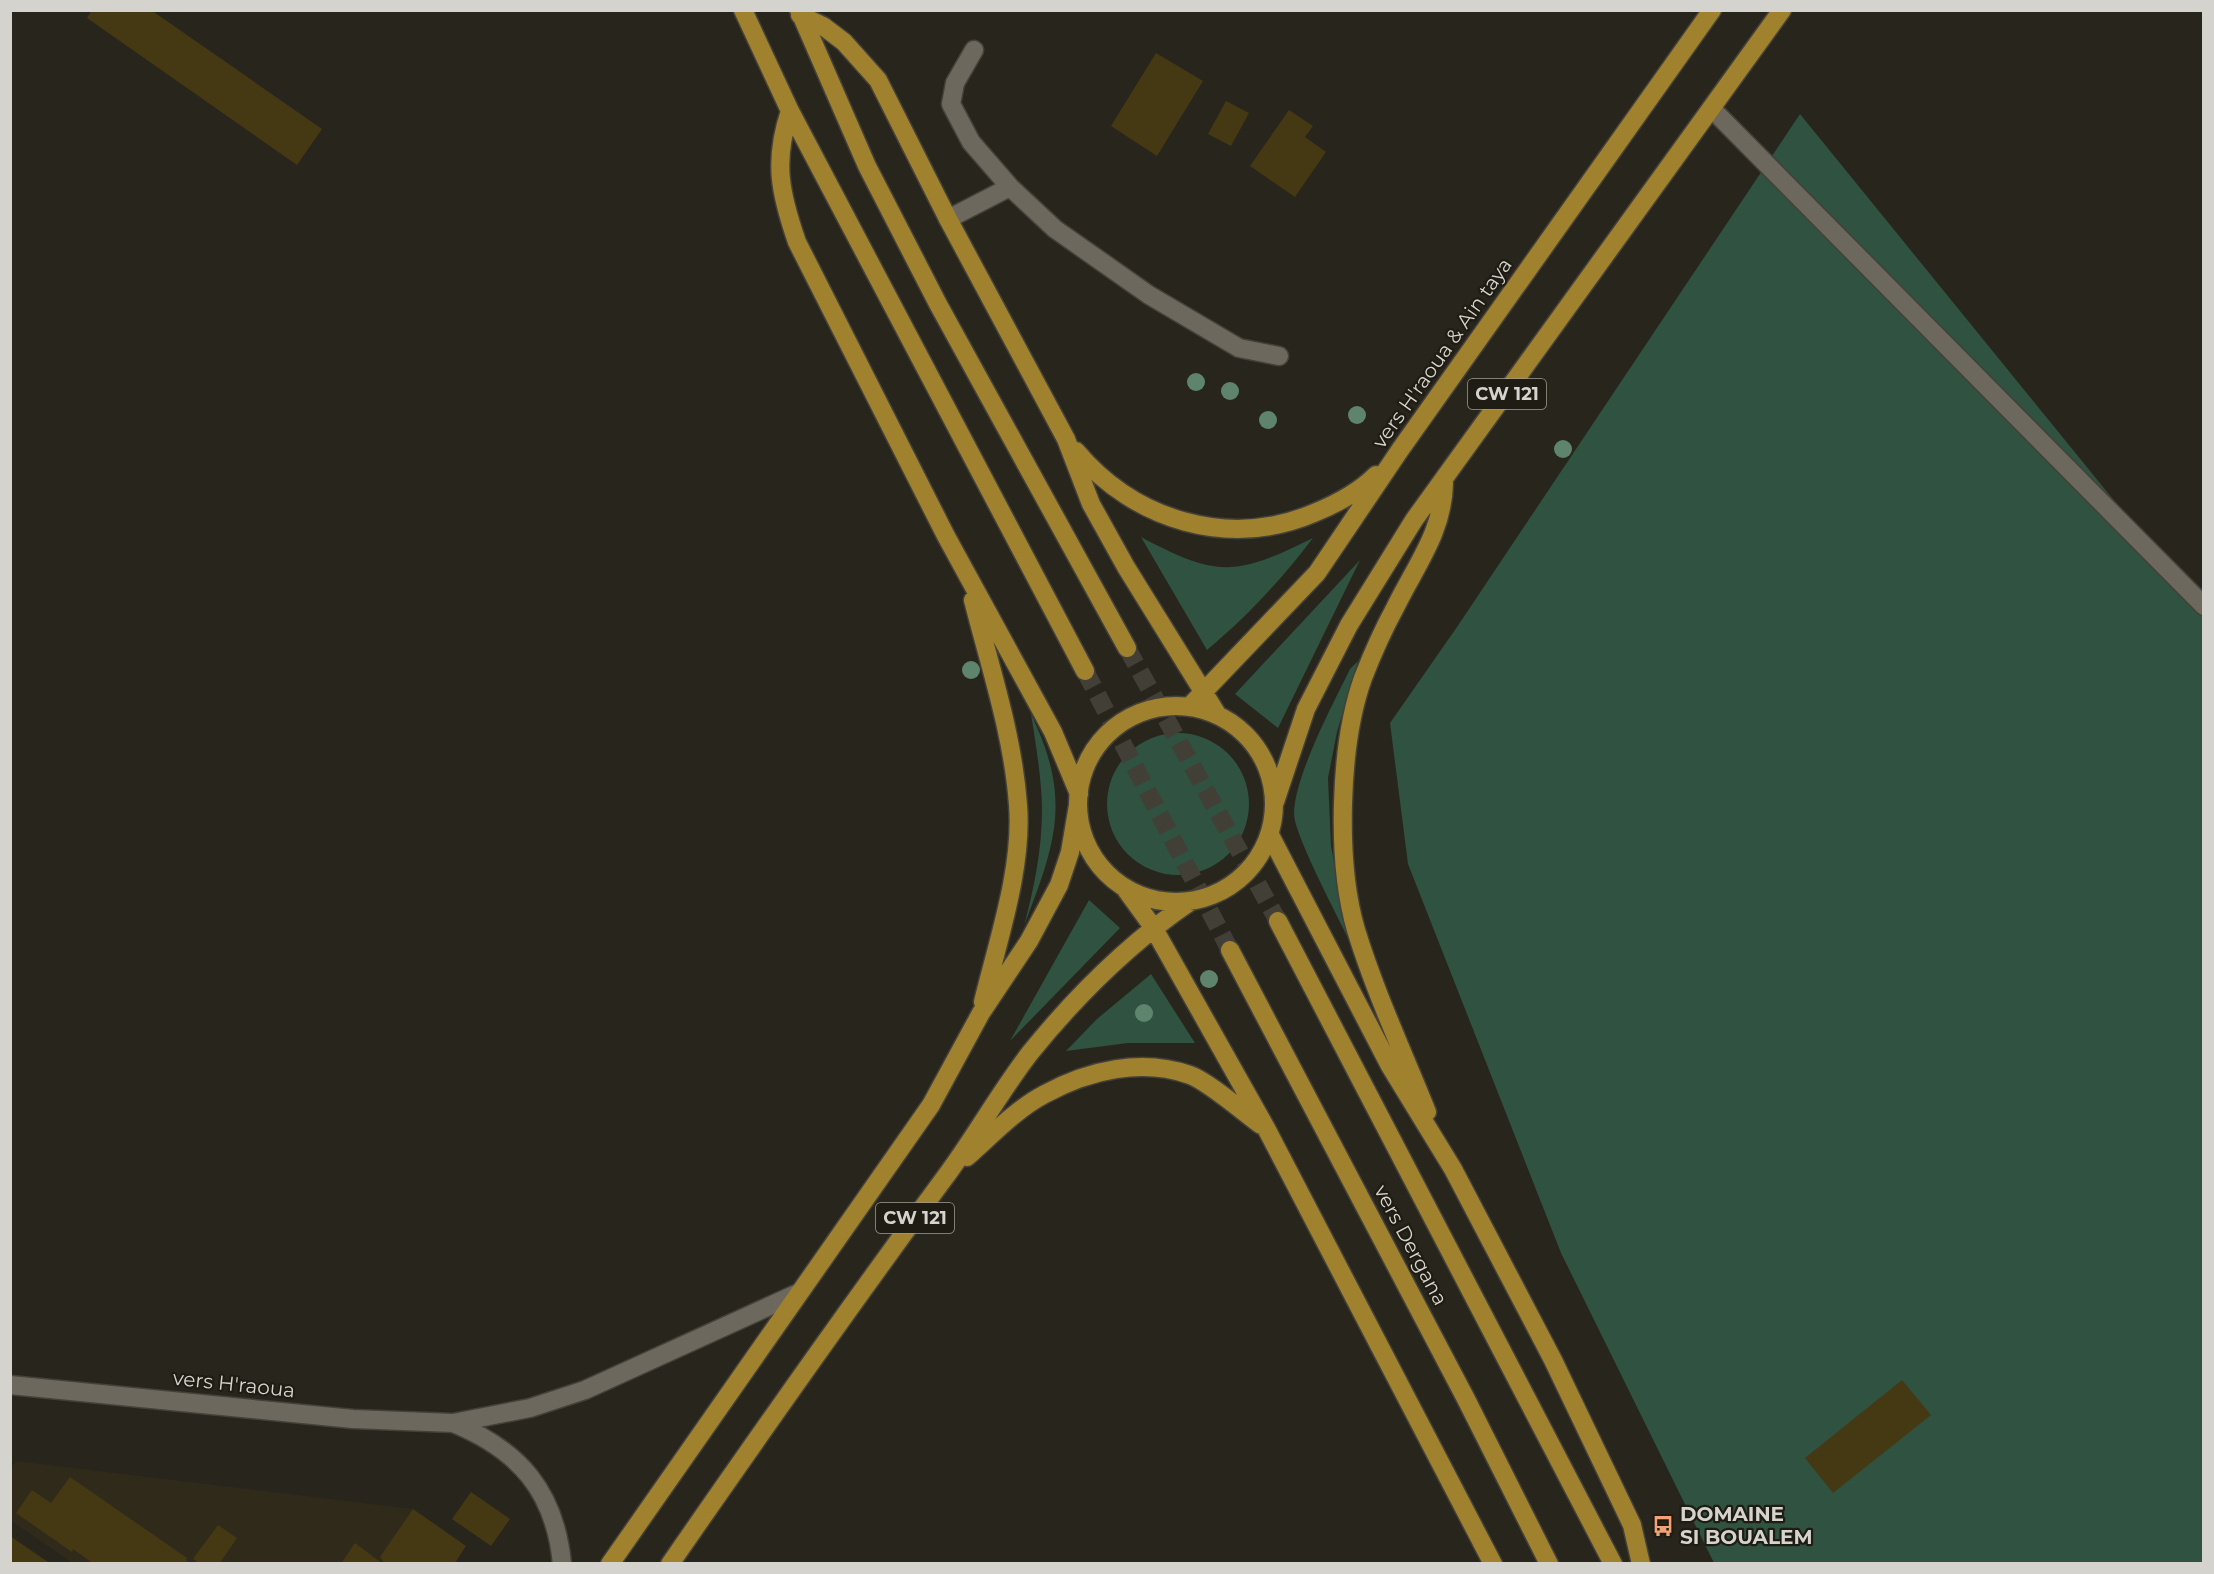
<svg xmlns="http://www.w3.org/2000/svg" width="2214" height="1574" viewBox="0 0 2214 1574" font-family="Montserrat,sans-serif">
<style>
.built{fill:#302a1b}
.green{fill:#2f5241}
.building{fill:#453914}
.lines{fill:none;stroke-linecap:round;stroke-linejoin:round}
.highway-tunnel{stroke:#423f37;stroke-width:18;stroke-dasharray:18 9;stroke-linecap:butt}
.street-casing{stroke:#44413a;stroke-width:21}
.secondary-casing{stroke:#44413a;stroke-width:21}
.highway-casing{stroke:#44413a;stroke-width:21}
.street{stroke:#6c685d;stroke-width:18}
.secondary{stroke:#6c685d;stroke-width:18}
.highway{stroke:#a0812d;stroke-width:18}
.tree{fill:#5f846d}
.labels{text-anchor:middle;stroke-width:4.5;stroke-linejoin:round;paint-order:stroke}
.shield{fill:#1f1c13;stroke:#9e9c95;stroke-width:1.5}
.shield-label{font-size:18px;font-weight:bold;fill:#d5d3cd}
.street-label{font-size:20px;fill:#d5d3cd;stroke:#1f1c13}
.poi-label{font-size:20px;font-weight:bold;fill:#d5d3cd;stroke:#1f1c13;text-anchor:start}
</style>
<rect width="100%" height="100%" fill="#28251c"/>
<path class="built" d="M16 1461 413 1509 466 1546 455 1564 73 1563 11 1521V1468Z"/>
<path class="green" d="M1800 114 2203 610V1563H1714L1561 1253 1408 864 1390 723 1457 627Z
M1141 537C1218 578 1236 576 1313 538 1280 581 1249 615 1207 650Z
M1360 560 1278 728 1235 694Z
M1358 661 1337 732 1328 778 1331 846 1349 940C1338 917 1294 834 1294 814 1294 777 1333 704 1350 669Z
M1031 714C1072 799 1056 842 1024 926 1036 881 1045 834 1041 788 1039 764 1035 739 1031 714Z
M1107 804a71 71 0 1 1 142 0a71 71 0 1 1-142 0Z
M1089 900 1120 928 1010 1041Z
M1151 974 1195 1043H1128L1066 1051 1097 1019Z"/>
<path class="building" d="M92 10H151L322 129 297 165 87 18Z
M1156 53 1203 81 1157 156 1111 126Z
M1226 101 1249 113 1231 146 1208 134Z
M1289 110 1313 126 1305 137 1326 152 1295 197 1250 166Z
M1902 1380 1931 1415 1833 1493 1805 1458Z
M70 1477 187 1558 186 1560 191 1564H94L73 1549 72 1552 16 1513 32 1490 51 1503Z
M471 1492 510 1519 491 1546 452 1519Z
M413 1509 466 1546 454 1564H385L380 1557Z
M218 1525 237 1538 219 1564H200L193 1559Z
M10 1536 51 1564H10Z
M355 1543 383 1564H341Z"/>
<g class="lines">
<path class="highway-tunnel" d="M1127 648 1278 921
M1085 671 1230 950"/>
<defs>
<path id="street" d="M974 50 955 83 951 104 971 142 1010 187 1055 229 1149 295 1239 348 1279 356
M1712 109 2204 606
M948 219 1010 187"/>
<path id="secondary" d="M10 1385 353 1419 453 1423
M562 1564C555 1491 519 1450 453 1423L530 1408 585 1390 796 1294"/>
<path id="highway" d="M743 10 790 111 1085 671
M799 10 867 166 938 304 1127 648
M800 15 823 26 844 42 878 80 948 219 1066 439 1091 504 1126 567 1217 714
M790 111C773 161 780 193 797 242L946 536 1053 732 1079 794
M1076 451C1135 521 1229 549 1314 513 1336 504 1359 492 1376 475
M973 600C990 667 1013 735 1018 805 1023 868 998 940 983 1002
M1190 706 1317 573 1400 450 1712 10
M1078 804a98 98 0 1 1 196 0a98 98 0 1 1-196 0Z
M1275 802 1306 709 1349 625 1414 520 1782 10
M1270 835 1390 1066 1453 1169 1553 1360 1632 1525 1641 1564
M1124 887 1153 927 1266 1128 1493 1564
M1278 921 1613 1564
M1230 950 1466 1399 1549 1564
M1427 1112C1403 1052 1375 992 1356 930 1336 862 1339 745 1363 678 1372 655 1383 630 1395 608 1416 565 1443 532 1444 483
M967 1157C991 1136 1016 1109 1045 1094 1089 1070 1142 1058 1190 1075 1209 1082 1243 1112 1261 1125
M610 1564 931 1105 981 1013 1029 941 1059 885 1070 852 1078 805
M670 1564C760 1434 850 1306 943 1180 974 1139 999 1093 1030 1053 1076 996 1131 942 1191 901"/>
</defs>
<use href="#street" class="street-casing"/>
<use href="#secondary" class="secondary-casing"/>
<use href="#highway" class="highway-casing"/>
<use href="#street" class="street"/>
<use href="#secondary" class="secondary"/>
<use href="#highway" class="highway"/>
</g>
<g class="tree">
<circle cx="1196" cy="382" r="9"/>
<circle cx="1230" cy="391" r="9"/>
<circle cx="1357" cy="415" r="9"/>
<circle cx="1268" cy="420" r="9"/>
<circle cx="1563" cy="449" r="9"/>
<circle cx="971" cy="670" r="9"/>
<circle cx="1209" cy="979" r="9"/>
<circle cx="1144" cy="1013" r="9"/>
</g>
<defs>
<symbol id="bus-bare" viewBox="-9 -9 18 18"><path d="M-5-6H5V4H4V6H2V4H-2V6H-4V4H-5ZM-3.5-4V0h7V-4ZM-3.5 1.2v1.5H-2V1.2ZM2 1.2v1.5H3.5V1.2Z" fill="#efa377" stroke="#1f1c13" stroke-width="2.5" paint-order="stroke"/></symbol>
</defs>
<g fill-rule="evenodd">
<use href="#bus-bare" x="1648" y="1511" width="30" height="30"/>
</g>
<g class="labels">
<g class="shield">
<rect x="1468" y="379" width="78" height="30" rx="4.5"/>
<rect x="876" y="1203" width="78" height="30" rx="4.5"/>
</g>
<g class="shield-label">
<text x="1507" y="400">CW 121</text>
<text x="915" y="1224">CW 121</text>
</g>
<g class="street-label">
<text transform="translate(1442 353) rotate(-55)" y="7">vers H'raoua &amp; Ain taya</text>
<text transform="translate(1411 1245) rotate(62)" y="7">vers Dergana</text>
<text transform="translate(234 1384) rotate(6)" y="7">vers H'raoua</text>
</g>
<g class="poi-label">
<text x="1680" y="1521">DOMAINE<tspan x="1680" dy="23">SI BOUALEM</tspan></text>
</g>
</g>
<rect width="2214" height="1574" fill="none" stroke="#d5d3cd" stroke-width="24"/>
</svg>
